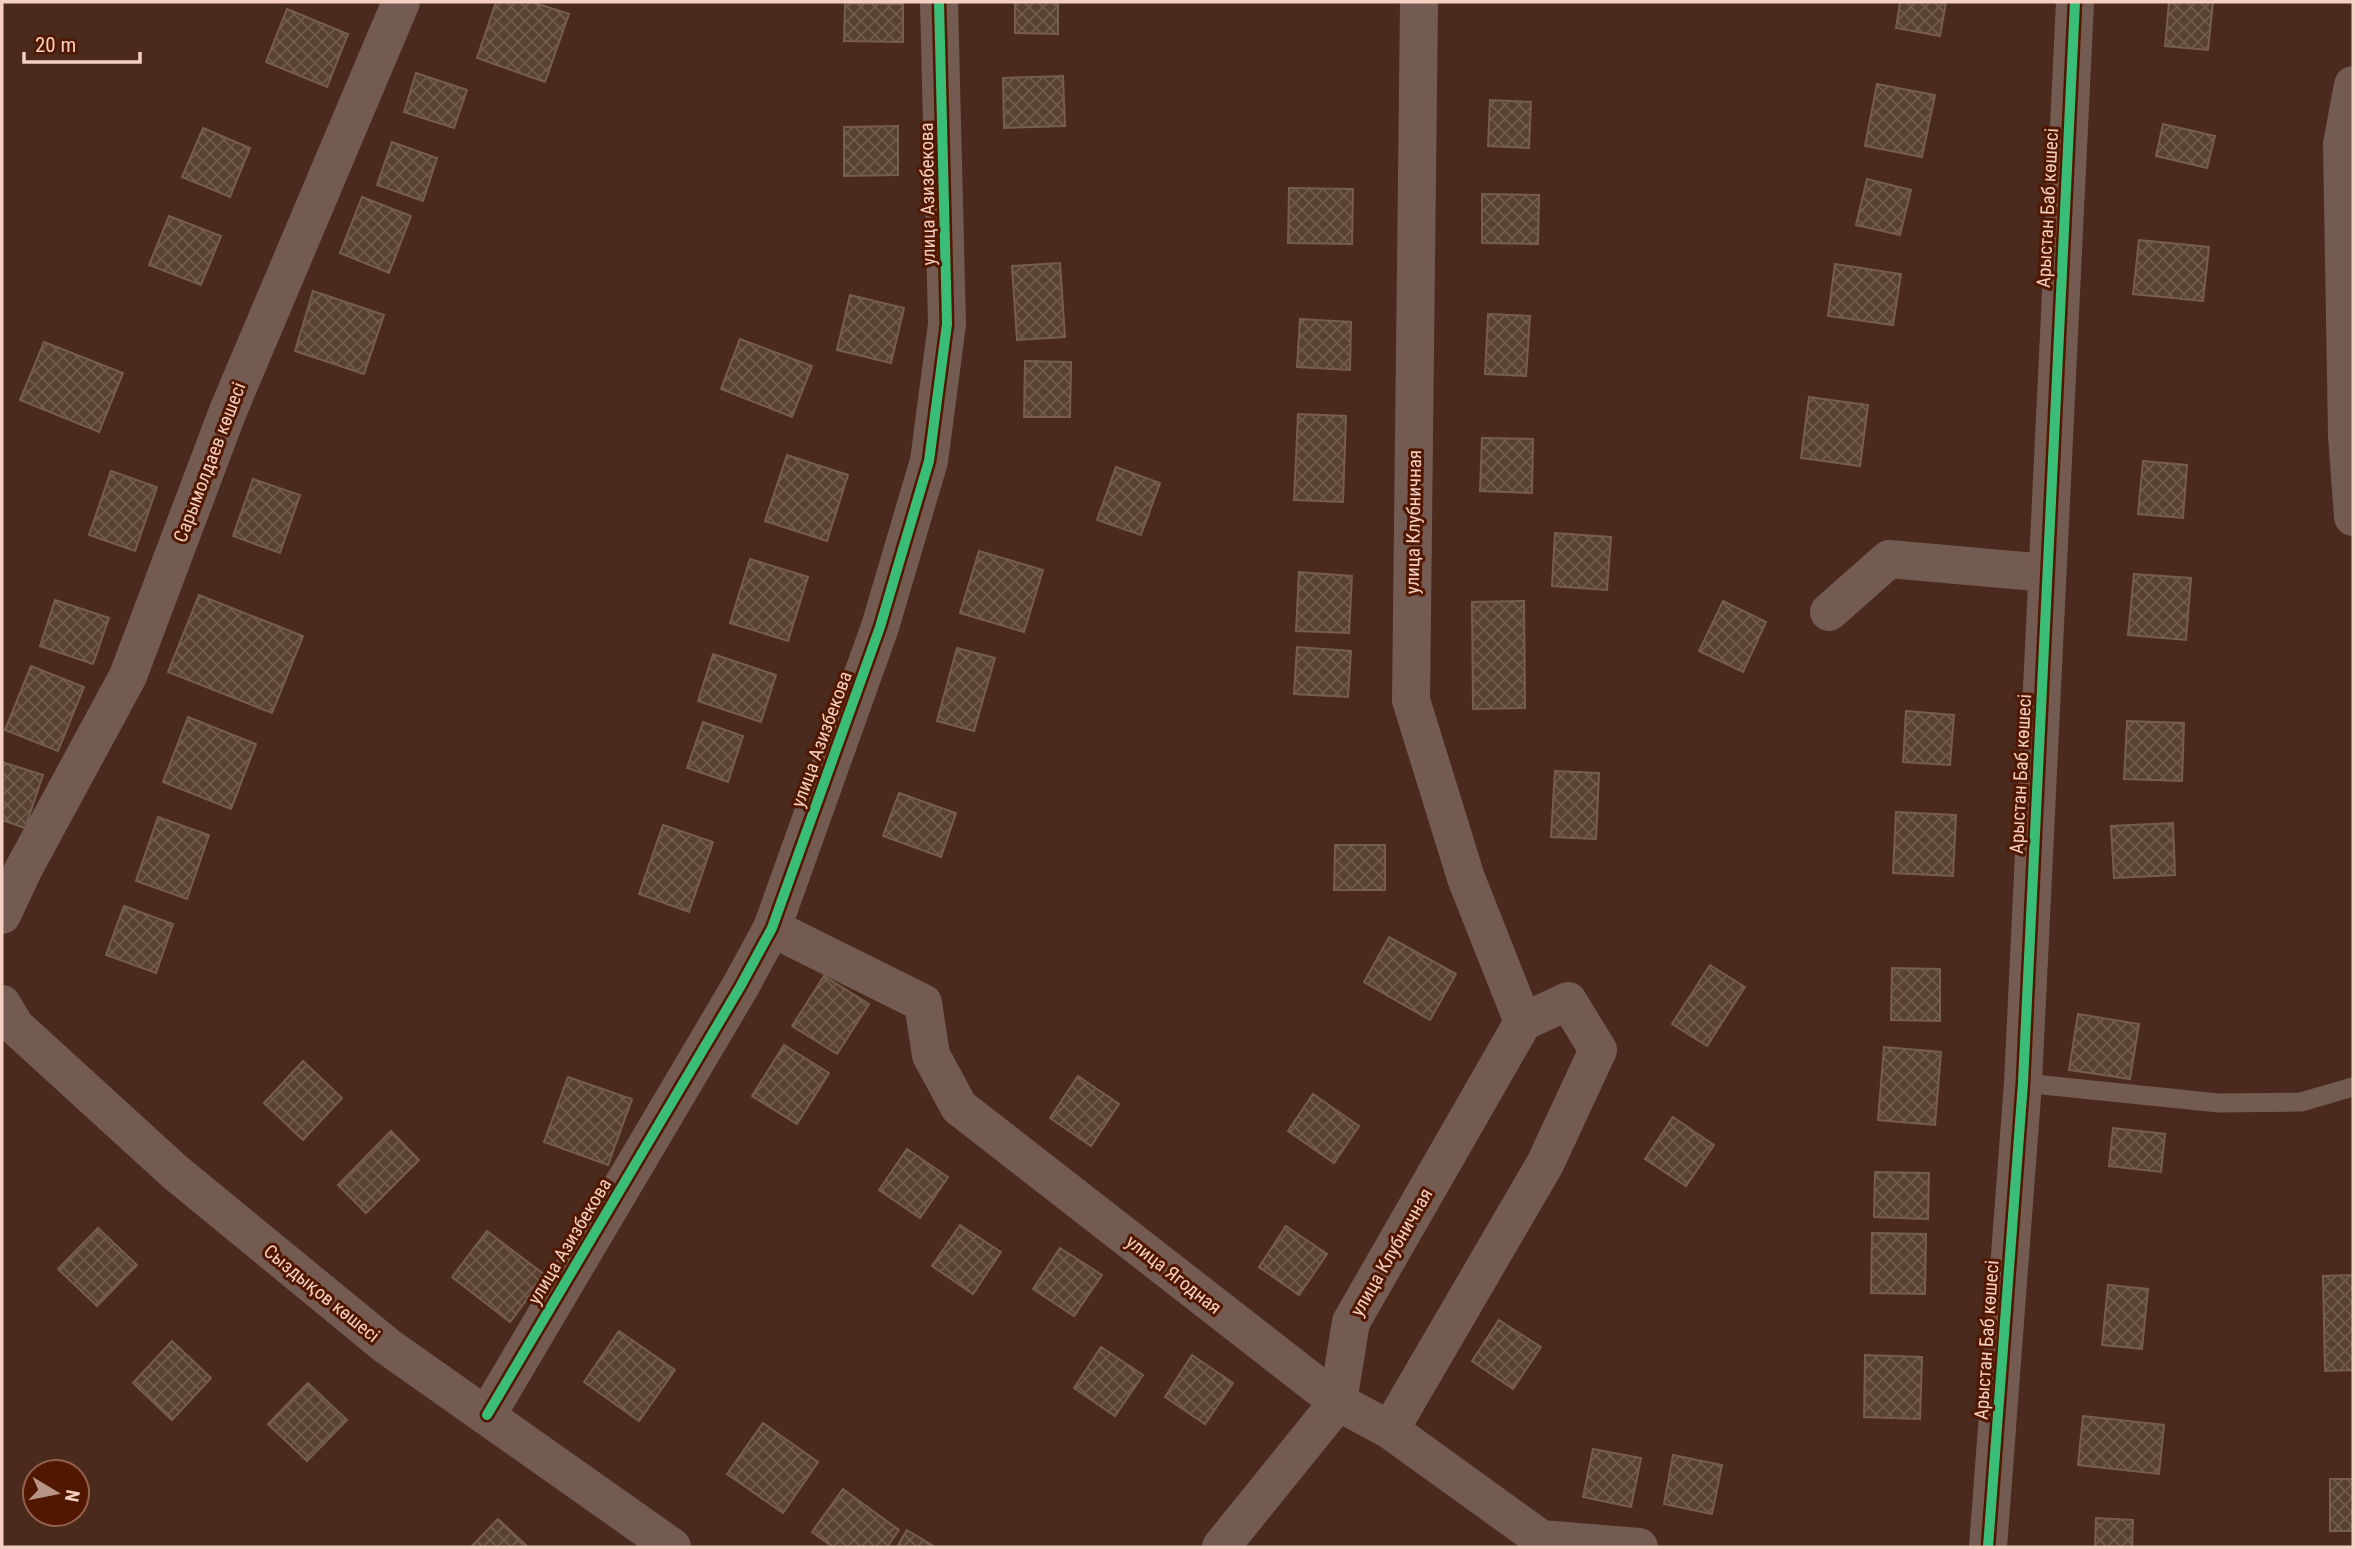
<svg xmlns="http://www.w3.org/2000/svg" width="2355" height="1549" viewBox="0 0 2355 1549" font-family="'Roboto Condensed',sans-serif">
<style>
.building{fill:url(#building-cross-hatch);stroke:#765d4e;stroke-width:2}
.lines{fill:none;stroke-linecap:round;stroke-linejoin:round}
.lane{stroke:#745b52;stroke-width:19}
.street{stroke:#745b52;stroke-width:38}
.cycleway-casing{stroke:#511700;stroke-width:15}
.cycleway{stroke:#3abd76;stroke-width:10}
.labels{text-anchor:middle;stroke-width:6;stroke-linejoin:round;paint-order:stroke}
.street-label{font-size:19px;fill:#f5cfc1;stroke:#511700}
</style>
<defs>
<pattern id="building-cross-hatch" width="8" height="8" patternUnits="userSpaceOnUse" patternTransform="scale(1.75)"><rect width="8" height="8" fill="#594131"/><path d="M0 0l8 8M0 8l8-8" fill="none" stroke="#715b4d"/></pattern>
</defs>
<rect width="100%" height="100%" fill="#492a1c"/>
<path class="building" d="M496 2H532L569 14 545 82 477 58Z
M1015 2H1058V34L1015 33Z
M1900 2H1946L1940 36 1896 28Z
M2169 2H2213L2208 50 2165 46Z
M845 3 903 4V42L844 41Z
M287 9 348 34 327 87 266 62Z
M416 73 467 90 454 128 404 112Z
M1063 76 1065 126 1004 128 1003 78Z
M1877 84 1935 95 1922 157 1865 146Z
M1490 100 1531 102 1529 148 1488 146Z
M2163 124 2215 136 2207 168 2156 156Z
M898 126V175L844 176V127Z
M203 128 250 148 230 197 182 177Z
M392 142 437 158 423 201 377 185Z
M1867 179 1911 190 1900 235 1856 225Z
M1289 188 1353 189 1352 244 1288 243Z
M1482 194 1539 195 1538 244 1482 243Z
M362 197 411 216 389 273 340 253Z
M169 216 221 236 201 285 149 265Z
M2139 240 2209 247 2203 301 2133 294Z
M1060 263 1065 337 1017 340 1012 266Z
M1835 264 1901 274 1893 325 1828 316Z
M313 291 384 315 364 374 295 351Z
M850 295 904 308 891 363 837 350Z
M1488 314 1530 316 1526 376 1485 374Z
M1300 319 1351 322 1350 370 1297 367Z
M740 339 812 366 792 417 721 389Z
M44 342 123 373 99 432 20 400Z
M1025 361 1071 362 1070 417H1024Z
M1809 397 1868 405 1860 466 1801 458Z
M1298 414 1346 416 1343 502 1294 500Z
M1482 438 1533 439 1532 493 1480 491Z
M787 455 848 475 827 541 765 521Z
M2143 461 2187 465 2183 518 2138 514Z
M1116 467 1160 483 1141 535 1097 520Z
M111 471 157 487 135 551 89 535Z
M253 479 300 495 280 553 233 536Z
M1555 533 1611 537 1607 590 1552 586Z
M979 551 1043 570 1024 632 960 613Z
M750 559 808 577 788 641 730 623Z
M1299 572 1352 576 1349 633 1296 631Z
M2134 574 2191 578 2186 640 2128 635Z
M199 595 303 636 272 713 168 672Z
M55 600 109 618 93 664 40 646Z
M1524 601 1525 708 1473 709 1472 602Z
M1723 601 1766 622 1743 672 1699 651Z
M1297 647 1351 651 1348 697 1294 694Z
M957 648 995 658 974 731 937 721Z
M713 654 776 675 761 722 698 701Z
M31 666 84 687 58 751 5 730Z
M1906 711 1954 715 1950 765 1903 762Z
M188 717 256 744 231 809 163 782Z
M2127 721 2184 723 2182 781 2124 779Z
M703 722 743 736 728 782 687 768Z
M2 762 43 775 25 828 2 820Z
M1555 771 1599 773 1596 839 1551 837Z
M899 793 956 813 941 857 883 836Z
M1896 812 1956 815 1953 876 1893 873Z
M158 817 209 835 187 899 136 881Z
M2173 823 2175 875 2114 878 2111 826Z
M663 825 713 842 689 912 639 894Z
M1335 845H1385V890H1334Z
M124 906 173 924 156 973 106 955Z
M1389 937 1456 974 1430 1020 1364 982Z
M1710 965 1745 987 1707 1046 1672 1024Z
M1892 968 1940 969V1021L1891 1020Z
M824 976 869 1004 837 1054 792 1026Z
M2078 1014 2139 1024 2130 1079 2069 1070Z
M784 1045 829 1073 797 1124 752 1096Z
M1884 1047 1941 1052 1935 1125 1878 1120Z
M303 1061 342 1098 303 1140 264 1103Z
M1078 1076 1119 1104 1091 1146 1050 1118Z
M568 1077 632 1099 608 1165 544 1142Z
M1313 1094 1359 1126 1334 1163 1288 1131Z
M1673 1117 1714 1145 1686 1186 1645 1159Z
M2113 1128 2165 1134 2161 1172 2109 1166Z
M391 1131 419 1160 366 1213 338 1185Z
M907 1149 948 1177 920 1218 879 1190Z
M1875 1172 1929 1173 1928 1219 1874 1217Z
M960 1225 1001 1252 973 1294 932 1266Z
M1286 1226 1327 1254 1299 1295 1259 1267Z
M98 1228 137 1265 97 1306 58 1269Z
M487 1231 545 1275 510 1322 452 1277Z
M1872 1233 1926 1234 1925 1294 1871 1293Z
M1060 1248 1102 1275 1074 1316 1033 1289Z
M2353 1275V1370L2325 1371 2323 1276Z
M2108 1285 2148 1289 2142 1349 2102 1345Z
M1499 1320 1541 1347 1513 1389 1472 1361Z
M619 1331 675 1370 639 1421 584 1382Z
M172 1341 211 1378 172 1420 133 1383Z
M1101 1347 1143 1375 1115 1416 1074 1388Z
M1192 1355 1233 1383 1205 1424 1165 1397Z
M1865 1355 1922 1357 1920 1419 1864 1417Z
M308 1383 347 1420 307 1461 268 1424Z
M2083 1416 2164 1425 2159 1474 2078 1465Z
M763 1423 818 1462 783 1513 727 1474Z
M1593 1449 1641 1458 1631 1507 1583 1497Z
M1673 1455 1722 1465 1712 1514 1664 1504Z
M2330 1479H2353V1531H2330Z
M843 1489 899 1530 887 1547H833L812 1532Z
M2096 1518 2133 1520 2132 1547H2095Z
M498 1519 528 1547H471Z
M907 1530 935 1547H897Z"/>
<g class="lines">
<path class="lane" d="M2023 1083 2219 1103 2301 1102 2353 1087"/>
<path class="street" d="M1419 2 1411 700 1466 878 1523 1022
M2353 85 2342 144 2347 435 2353 517
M1829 612 1889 559 2047 573
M2 915 23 870 128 676 228 411 401 2
M772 928 923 1003 931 1055 959 1107 1338 1402 1390 1430 1541 1539 1639 1547
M2 1004 15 1026 175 1172 387 1346 672 1547
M487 1415 740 987 772 928 880 627 929 461 947 324 939 2
M1221 1547 1338 1402 1351 1322 1523 1022 1568 1001 1598 1050 1545 1164 1390 1430
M1988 1547 2023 1083 2075 2"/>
<defs>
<path id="cycleway" d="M487 1415 740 987 772 928 880 627 929 461 947 324 939 2
M1988 1547 2023 1083 2075 2"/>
</defs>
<use href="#cycleway" class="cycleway-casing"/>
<use href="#cycleway" class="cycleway"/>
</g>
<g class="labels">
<g class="street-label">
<text transform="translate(927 194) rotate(-91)" y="7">улица Азизбекова</text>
<text transform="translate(2047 208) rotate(-87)" y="7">Арыстан Баб көшесі</text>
<text transform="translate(209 462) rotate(-69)" y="7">Сарымолдаев көшесі</text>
<text transform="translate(1413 522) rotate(-89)" y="7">улица Клубничная</text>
<text transform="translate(821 739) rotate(-70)" y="7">улица Азизбекова</text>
<text transform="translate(2020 774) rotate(-87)" y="7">Арыстан Баб көшесі</text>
<text transform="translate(569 1241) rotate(-59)" y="7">улица Азизбекова</text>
<text transform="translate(1391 1252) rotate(-60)" y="7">улица Клубничная</text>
<text transform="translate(1174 1274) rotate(38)" y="7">улица Ягодная</text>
<text transform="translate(322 1293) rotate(39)" y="7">Сыздықов көшесі</text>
<text transform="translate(1986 1340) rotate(-86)" y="7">Арыстан Баб көшесі</text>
</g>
</g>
<rect width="2355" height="1549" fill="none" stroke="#f5cfc1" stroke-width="7"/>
<g transform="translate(56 1493) rotate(100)"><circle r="33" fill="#511700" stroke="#93614d" stroke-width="2"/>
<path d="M0-5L12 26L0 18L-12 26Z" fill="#b99587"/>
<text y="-10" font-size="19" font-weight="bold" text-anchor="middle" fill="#f5cfc1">N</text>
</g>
<path d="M24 52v10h116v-10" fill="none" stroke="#f5cfc1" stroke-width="3.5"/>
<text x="35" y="52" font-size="21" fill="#f5cfc1" stroke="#511700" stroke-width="5" paint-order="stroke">20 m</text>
</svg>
